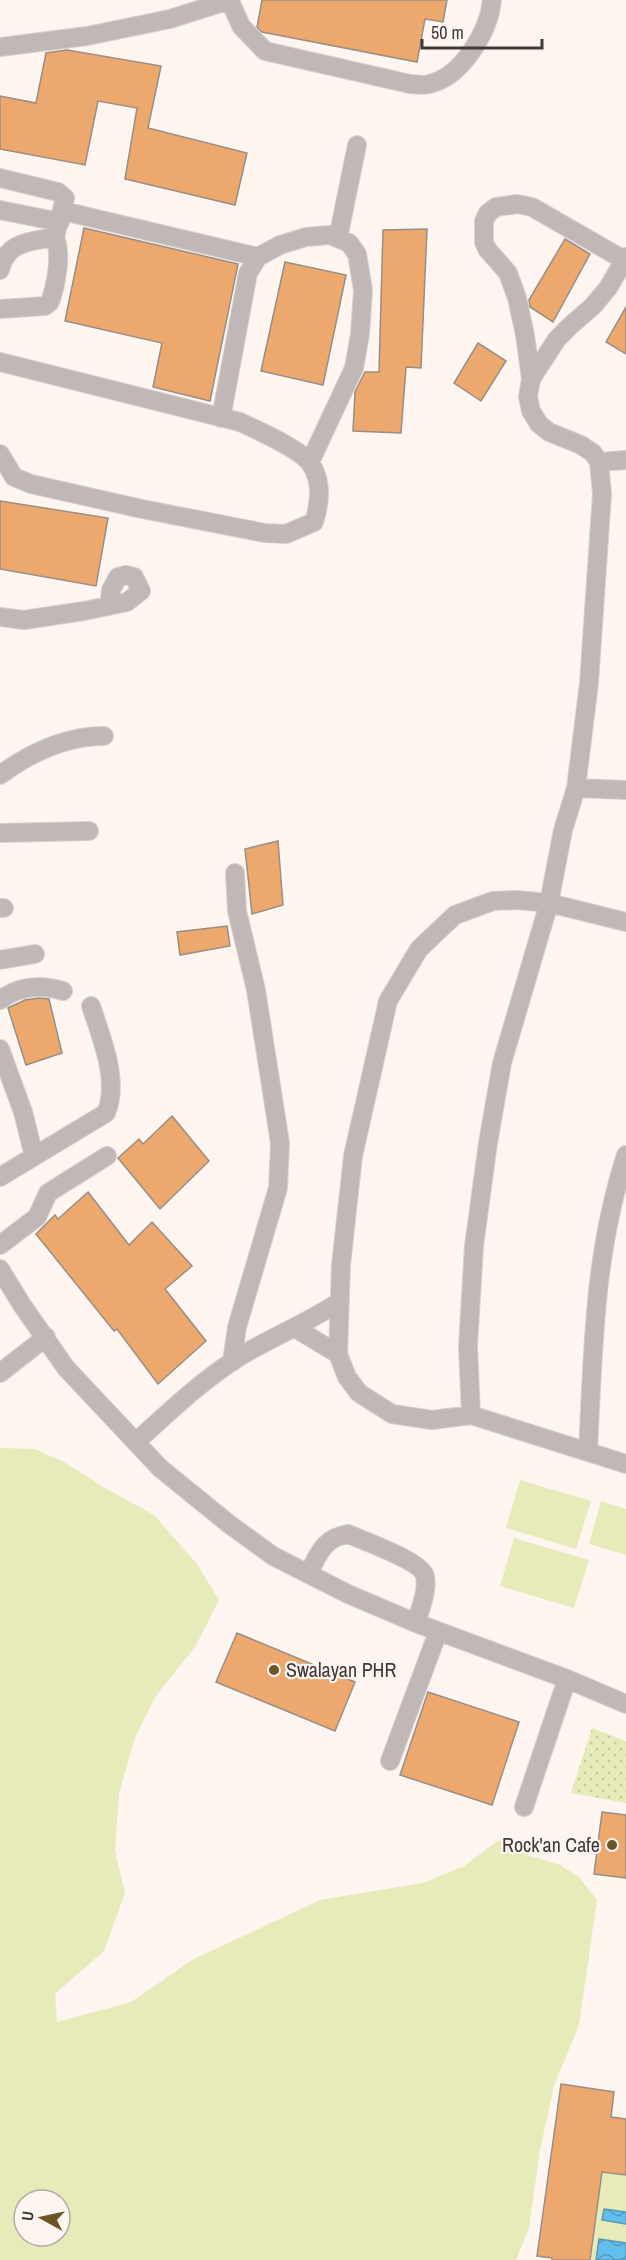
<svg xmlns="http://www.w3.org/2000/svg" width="626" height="2260" viewBox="0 0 626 2260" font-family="'Archivo Narrow',sans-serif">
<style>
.green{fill:#e6ebb9;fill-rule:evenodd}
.park{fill:url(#park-dots)}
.water{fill:url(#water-waves);stroke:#5897b6;stroke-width:1.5}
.building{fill:#eda86e;stroke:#998e85;stroke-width:1.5}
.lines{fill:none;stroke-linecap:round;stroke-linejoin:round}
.minor-casing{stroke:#d8d0cc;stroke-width:20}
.minor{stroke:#bfb8b6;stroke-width:18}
.poi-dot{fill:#6c5425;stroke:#fef5f1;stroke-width:2}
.labels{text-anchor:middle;stroke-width:4.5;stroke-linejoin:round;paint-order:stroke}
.poi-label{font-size:20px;fill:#3f3a37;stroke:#fef5f1;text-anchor:start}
</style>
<defs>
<pattern id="park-dots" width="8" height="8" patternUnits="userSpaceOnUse" patternTransform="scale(1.5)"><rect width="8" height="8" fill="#e6ebb9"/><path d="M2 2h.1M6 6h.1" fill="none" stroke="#c6caa0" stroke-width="1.8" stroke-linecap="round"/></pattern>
<pattern id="water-waves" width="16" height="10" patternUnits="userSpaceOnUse" patternTransform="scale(1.5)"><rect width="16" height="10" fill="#62bfed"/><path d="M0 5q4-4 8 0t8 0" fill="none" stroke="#529cc1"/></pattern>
</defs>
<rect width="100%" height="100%" fill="#fef5f1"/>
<path class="green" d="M0 1448 35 1449 64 1462 105 1488 154 1515 197 1564 219 1600 195 1647 155 1697 134 1740 119 1794 115 1851 125 1893 104 1951 55 1994 57 2022 131 2002 192 1960 320 1900 423 1883 464 1866 499 1840 528 1855 560 1865 579 1877 597 1900 579 2025 554 2086 540 2150 529 2228 516 2260H0ZM24 2200H60V2236H24Z
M520 1480 591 1501 576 1549 506 1528Z
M601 1501 626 1509V1555L589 1544Z
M514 1538 589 1560 574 1608 500 1586Z
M602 2172 626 2175V2260H590Z"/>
<path class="park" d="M592 1728 626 1741V1803L571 1793Z"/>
<path class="water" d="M604 2209 626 2212V2224L602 2220Z
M599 2239 626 2243V2260H596Z"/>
<path class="building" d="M262 0H447L443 22 425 19 417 62 262 32 257 27Z
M67 50 161 66 148 128 247 153 235 205 125 179 137 108 98 101 85 165 0 149V96L36 103 46 53Z
M84 228 238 264 210 401 153 387 162 343 65 321Z
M427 229 421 368 406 367 401 433 353 431 355 392 365 372H379L383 230Z
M565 239 590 254 553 322 530 307 529 300Z
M285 262 346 275 323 385 261 371Z
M626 307V354L606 342Z
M478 343 506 361 481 401 454 383Z
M0 501 108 518 96 586 0 569Z
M278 841 283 905 252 914 245 849Z
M227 926 230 946 180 955 177 932Z
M39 998 49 999 62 1053 26 1065 8 1008 25 1000Z
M172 1116 209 1161 160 1209 118 1158 139 1139 143 1144Z
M88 1192 129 1245 152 1222 192 1266 165 1289 206 1341 158 1384 117 1329 114 1331 36 1234 55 1215 58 1219Z
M237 1633 355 1682 335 1731 216 1682Z
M428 1692 519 1722 492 1805 400 1775Z
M602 1812 626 1815V1878L594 1874Z
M561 2084 614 2092 611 2117 626 2119V2175L602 2172 590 2260H552V2258L537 2256Z"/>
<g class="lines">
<defs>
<path id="minor" d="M230 1 241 26 265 51 410 84C416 84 424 86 429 84 462 77 489 31 492 0
M0 47 87 36 170 19 230 0
M0 178 58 192 65 198 55 237C62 255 56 285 50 302L45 306 0 309
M0 210 60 222
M63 211 258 257
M338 238 357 145
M0 270C7 241 30 242 55 237
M0 362 240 422C257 430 300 449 310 463 323 481 320 503 314 522L286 534 265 533 142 509 31 484 14 477 0 454
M531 379 557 339 570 326 593 306 608 288 626 257
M221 418 248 273 258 257 280 245 306 237 330 235 349 243 357 254 363 290 360 334 354 368 310 462
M599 462 626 460
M0 617 24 620 84 611 127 602 141 591 134 577 126 575 118 577 111 590 109 606
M0 775C30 753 66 736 104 736
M576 788 626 790
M0 833 89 831
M0 908H4
M626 922 549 903 517 900 493 901 455 915 419 949 388 1001 353 1156 341 1265 338 1354 347 1377 359 1393 392 1414 432 1420 471 1415 626 1464
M0 960 35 954
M0 1000C19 986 41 984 63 991
M0 1049 23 1112 34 1156
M0 1177 106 1113C120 1081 101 1037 91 1006
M0 1245 37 1217 48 1193 107 1156
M0 1269 22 1305 66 1368 160 1468 229 1524 273 1556 348 1594 416 1623 567 1679 626 1704
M295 1328 338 1354
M232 1362 237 1327 278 1188 280 1143 256 990 237 911 235 873
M0 1373 46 1337
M471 1415 468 1346 474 1246 488 1143 502 1063 549 903 563 830 576 788 589 683 602 494 599 462 593 453 581 445 549 432 539 424 531 411 528 397 531 379 525 335 517 298 508 273 487 249 484 242V221L488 213 496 207 517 204 532 207 624 260
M136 1442C168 1413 201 1381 239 1357 272 1337 307 1323 339 1302
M588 1452C593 1350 594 1253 626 1155
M308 1574C319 1554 323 1538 348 1534 364 1541 421 1561 425 1576 428 1591 420 1609 416 1623
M390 1761 438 1632
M524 1807 567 1679"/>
</defs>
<use href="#minor" class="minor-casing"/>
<use href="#minor" class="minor"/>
</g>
<g class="poi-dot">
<circle cx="274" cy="1670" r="6"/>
<circle cx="612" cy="1845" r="6"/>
</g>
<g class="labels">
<g class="poi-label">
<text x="286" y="1677">Swalayan PHR</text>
<text x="600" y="1852" text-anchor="end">Rock'an Cafe</text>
</g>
</g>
<g transform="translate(42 2218) rotate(278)"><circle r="28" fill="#fef5f1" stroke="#b2aaa7" stroke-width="1.5"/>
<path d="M0-4.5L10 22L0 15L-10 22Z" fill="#6c5425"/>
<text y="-9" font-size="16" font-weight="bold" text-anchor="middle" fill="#3f3a37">U</text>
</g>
<path d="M422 39v9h120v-9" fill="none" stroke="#3f3a37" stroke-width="3"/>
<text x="431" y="39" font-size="18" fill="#3f3a37" stroke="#fef5f1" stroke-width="4.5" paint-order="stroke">50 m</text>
</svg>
